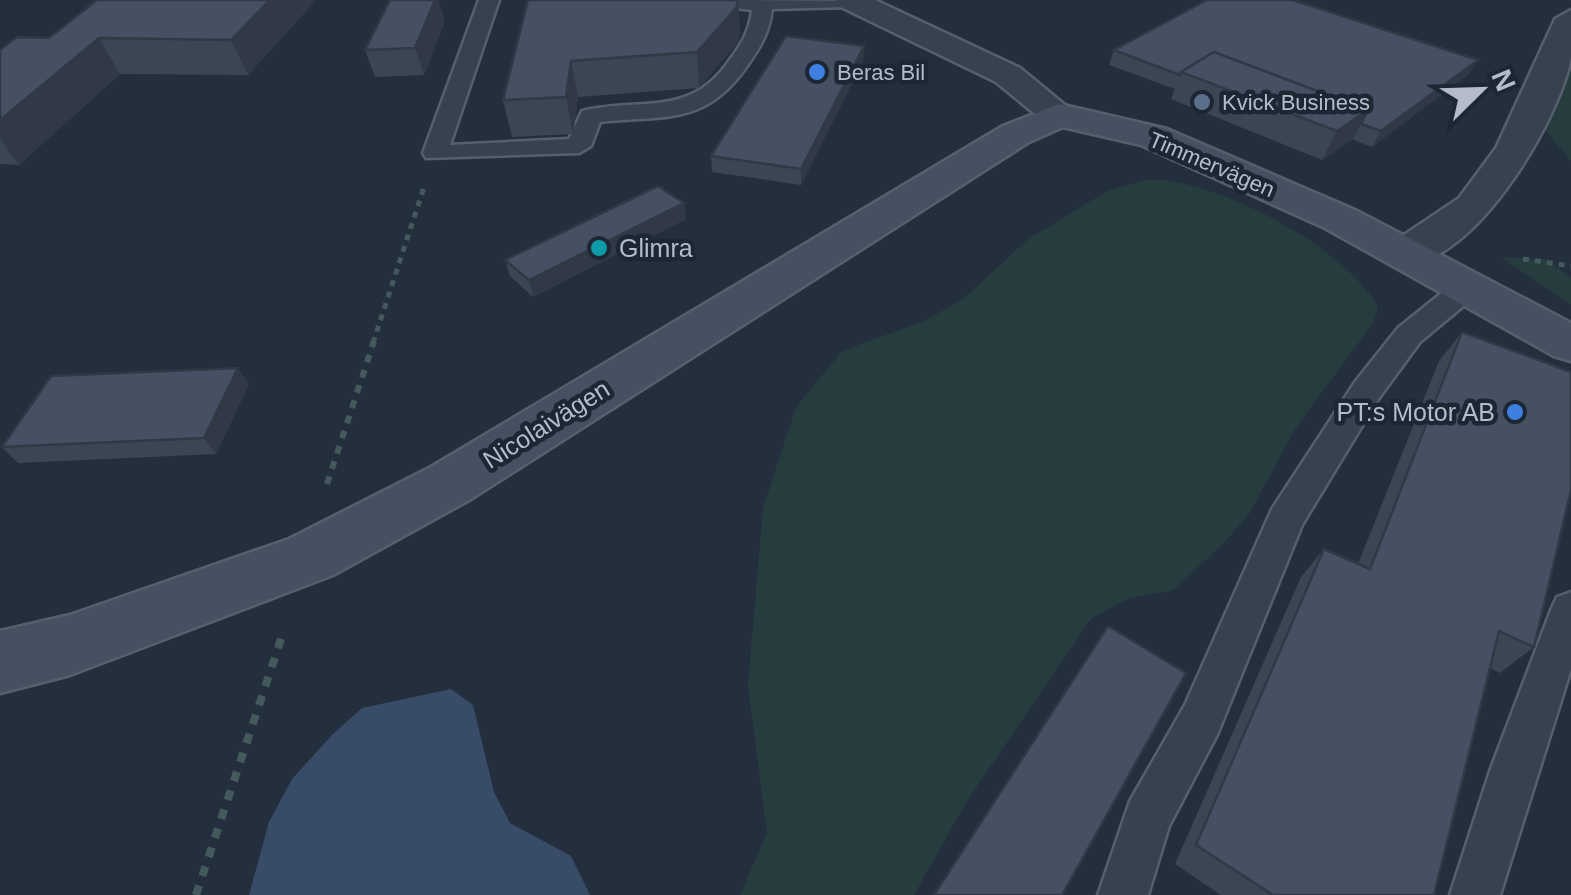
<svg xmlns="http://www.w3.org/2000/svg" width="1571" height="895" viewBox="0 0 1571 895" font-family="Helvetica,sans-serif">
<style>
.green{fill:#263c3f}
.water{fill:#394c67}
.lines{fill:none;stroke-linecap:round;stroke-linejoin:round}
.lane-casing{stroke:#565f6c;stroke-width:5}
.street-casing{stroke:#565f6c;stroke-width:5}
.secondary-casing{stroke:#565f6c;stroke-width:5}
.path-far2{stroke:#44595c;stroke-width:5;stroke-dasharray:6 6;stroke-linecap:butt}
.path-far1{stroke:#44595c;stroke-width:6;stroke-dasharray:8 8;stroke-linecap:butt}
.path{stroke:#44595c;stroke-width:8;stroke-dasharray:10 10;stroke-linecap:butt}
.lane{fill:#38414e;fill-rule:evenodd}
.street{fill:#38414e;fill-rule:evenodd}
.secondary{fill:#465061;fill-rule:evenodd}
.wall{fill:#3b4654}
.shaded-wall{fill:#303945}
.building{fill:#455162;stroke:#303945;stroke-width:2.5}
.shop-dot{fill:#3f7fe0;stroke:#1d2633;stroke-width:4}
.service-dot{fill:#5c6f8a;stroke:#1d2633;stroke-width:4}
.culture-dot{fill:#0f9aa8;stroke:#1d2633;stroke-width:4}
.labels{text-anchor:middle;stroke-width:9;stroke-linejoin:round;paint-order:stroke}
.far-poi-label{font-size:22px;fill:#b4bcc9;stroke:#1d2633;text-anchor:start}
.far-street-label{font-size:22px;fill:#b4bcc9;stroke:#1d2633}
.poi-label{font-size:25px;fill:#b4bcc9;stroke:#1d2633;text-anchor:start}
.street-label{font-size:25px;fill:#b4bcc9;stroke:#1d2633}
</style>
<rect width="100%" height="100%" fill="#242f3e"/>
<path class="green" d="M1571 60V161L1542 127Z
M1148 179C1218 180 1343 245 1378 307L1373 323 1295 429 1249 514 1223 544 1172 591 1129 598 1091 619 967 801 914 895H740L767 833 748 685 763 508 796 407 842 351 924 321 963 299 1027 240 1107 191Z
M1501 257 1545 259 1571 277V305Z"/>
<path class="water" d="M451 689 473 705 494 792 510 823 571 856 590 895H249L269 822 292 779 332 735 362 708Z"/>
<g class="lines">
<defs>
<path id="lane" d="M479 0H499L450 145 569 139 582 111C638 97 687 118 726 65 740 46 749 34 752 10L735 8V0L861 1 851 7 772 9C769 33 761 46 747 66 705 126 666 115 600 122L591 146 579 153 426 158 423 153Z
M1469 277 1479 279 1484 286 1479 293 1420 342 1379 398 1302 525 1217 735 1169 826 1148 895H1098L1130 801 1185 705 1272 509 1355 382 1398 328 1459 279Z
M1571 592V669L1500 895H1450L1490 771 1551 610 1557 597Z"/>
<path id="street" d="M835 0H875L1020 68 1077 115 1072 123H1046L996 82 839 6Z
M1571 10C1571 25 1571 41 1571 56 1562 118 1466 281 1392 263L1386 253 1392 243 1459 198 1496 148 1555 19Z"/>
<path id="secondary" d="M1059 104 1167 129 1355 210 1571 323V361L1554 356 1325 228 1141 145 1063 127 1029 142 471 499 333 575 70 675 0 693V631L70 615 289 539 431 467 1003 126Z"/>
</defs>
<use href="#lane" class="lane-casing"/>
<use href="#street" class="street-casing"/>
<use href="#secondary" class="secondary-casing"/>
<path class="path-far2" d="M1523 259 1571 266
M373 343 424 187"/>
<path class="path-far1" d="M327 484 374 341"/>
<path class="path" d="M196 895 284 630"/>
<use href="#lane" class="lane"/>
<use href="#street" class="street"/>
<use href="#secondary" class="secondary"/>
</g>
<path class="wall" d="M97 0H316L248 75 120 74 19 165 0 164V50L49 38Z
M528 0H738L740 33 738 42 699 88 578 97 573 134 512 137 503 100Z
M445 21 424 75 375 77 365 50Z
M864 46 863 61 801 185 712 172 711 156Z
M1114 50 1469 74 1372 147 1352 139 1322 160 1171 99 1175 89 1109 65Z
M684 203 686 219 533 297 510 276 505 260Z
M1462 332 1534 647 1500 673 1490 668 1434 895H1221L1175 864 1301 577 1324 549 1358 564 1439 361Z
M249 384 216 454 18 463 2 447Z"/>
<path class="shaded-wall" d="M270 0H316L248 75 231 40Z
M435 0H439L445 21 424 75 415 48Z
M738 0 740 33 738 42 699 88 697 52Z
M99 38 120 74 19 165 0 138V120Z
M864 46 863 61 801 185V169Z
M1478 60 1469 74 1372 147 1381 131Z
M571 61 578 97 573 134 566 97Z
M1368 110 1353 139 1322 160 1337 131Z
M684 203 686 219 533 297 529 280Z
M238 368 249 384 216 454 204 438Z"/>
<path class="building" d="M97 0H270L231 40 99 38 0 120V50L17 37 49 38Z
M390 0H435L415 48 365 50Z
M528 0H738L737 7 697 52 571 61 566 97 503 100Z
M1207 0H1293L1478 60 1381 131 1361 124 1368 110 1214 52 1181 72 1180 75 1114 50Z
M786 36 864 46 801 169 711 156Z
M1214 52 1368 110 1337 131 1181 72Z
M658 186 684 203 529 280 505 260Z
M1462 332 1571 372V490L1534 647 1499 631 1434 895H1273L1196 845 1324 549 1370 569Z
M238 368 204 438 2 447 51 376Z
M1108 626 1186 673 1062 895H934Z"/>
<g class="shop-dot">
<circle cx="817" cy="72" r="10"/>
<circle cx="1515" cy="412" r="10"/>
</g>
<circle class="service-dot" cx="1202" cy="102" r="10"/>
<circle class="culture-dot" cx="599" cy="248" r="10"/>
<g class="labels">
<g class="far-poi-label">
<text x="837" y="80">Beras Bil</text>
<text x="1222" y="110">Kvick Business</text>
</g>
<g class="far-street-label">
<text transform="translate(1212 164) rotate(23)" y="8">Timmervägen</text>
</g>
<g class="poi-label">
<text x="619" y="257">Glimra</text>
<text x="1495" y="421" text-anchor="end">PT:s Motor AB</text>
</g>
<g class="street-label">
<text transform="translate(546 424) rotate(-32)" y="9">Nicolaivägen</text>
</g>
</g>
<g transform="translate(1481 90) rotate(67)" stroke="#1d2633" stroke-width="8" paint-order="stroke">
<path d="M0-8L18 38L0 25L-18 38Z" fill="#b4bcc9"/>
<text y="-15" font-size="28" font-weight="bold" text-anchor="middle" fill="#b4bcc9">N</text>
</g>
</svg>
